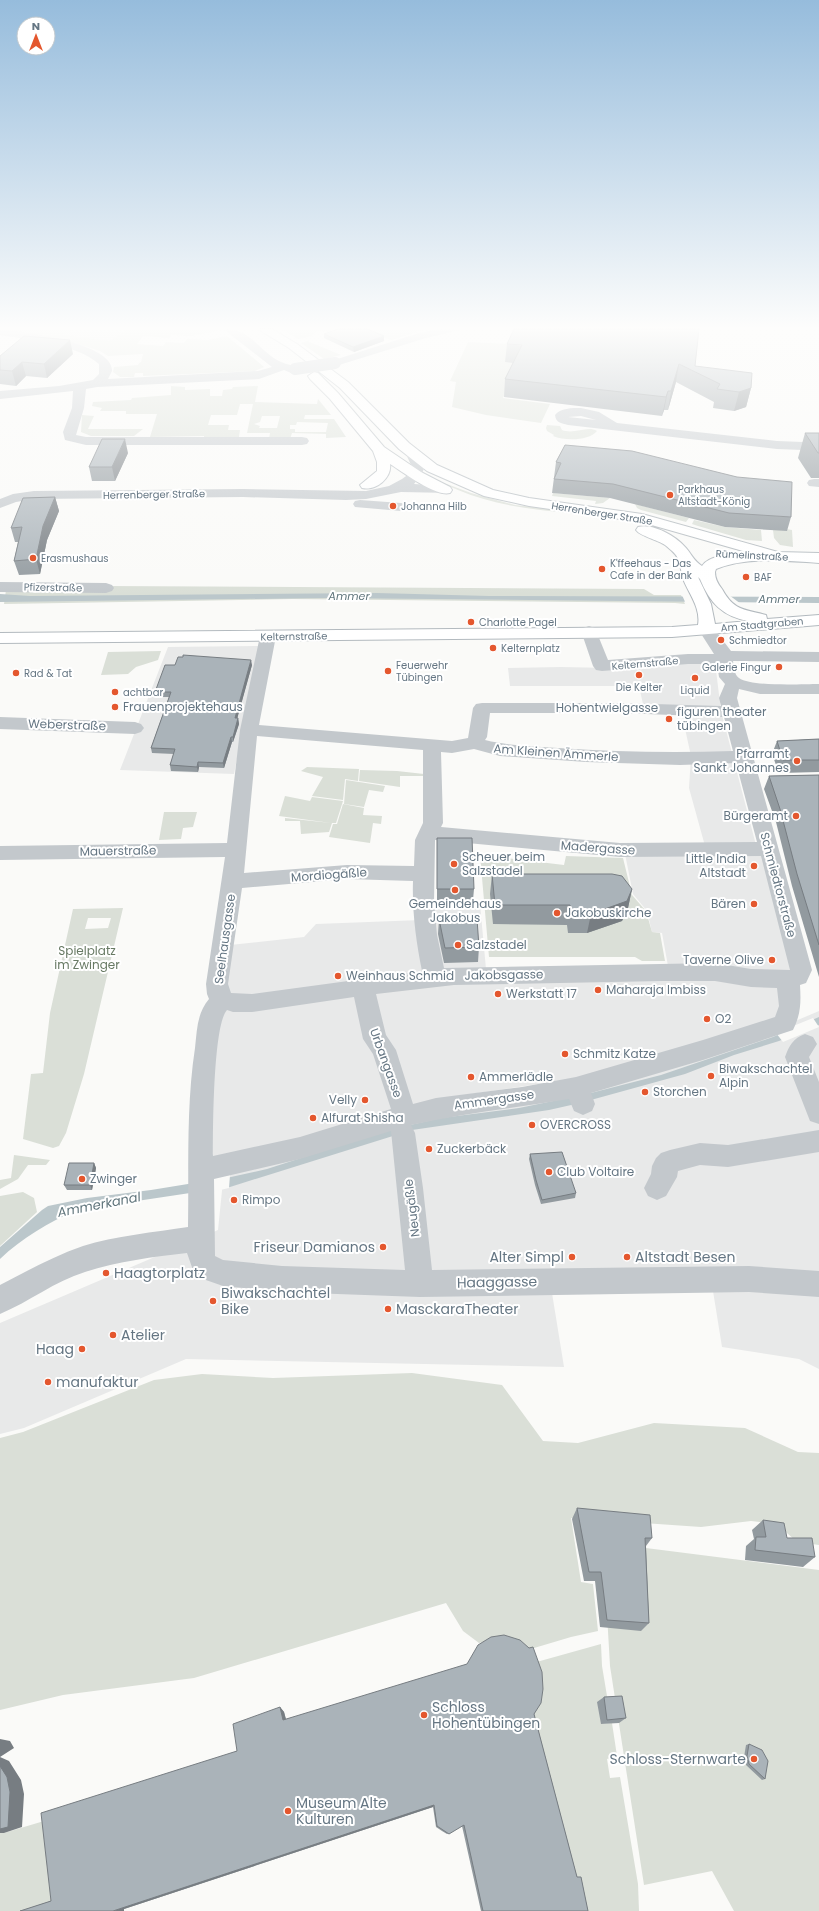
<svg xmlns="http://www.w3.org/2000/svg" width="819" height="1911" viewBox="0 0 819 1911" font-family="Poppins,sans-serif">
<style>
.built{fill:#e8e9e9}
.green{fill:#dadfd7;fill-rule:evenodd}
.water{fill:#bbc7cb}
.pier{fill:#fafaf8}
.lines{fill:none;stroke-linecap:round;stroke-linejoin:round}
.secondary-casing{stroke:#b3babf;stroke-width:2}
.street{fill:#c3c8cc;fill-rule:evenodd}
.secondary{fill:#fff;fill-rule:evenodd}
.street-bridge{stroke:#c3c8cc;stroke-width:12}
.wall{fill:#929a9f}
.shaded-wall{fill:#777d82}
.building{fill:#aab3b9;stroke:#777d82}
.poi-dot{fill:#e4572e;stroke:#fff;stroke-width:1.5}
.labels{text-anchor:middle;stroke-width:4;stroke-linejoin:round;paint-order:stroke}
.far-poi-label{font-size:10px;fill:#657683;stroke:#fff;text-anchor:start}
.far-street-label{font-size:10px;fill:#657683;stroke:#fff}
.far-water-label{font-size:11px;font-style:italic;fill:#60757c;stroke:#fff}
.poi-label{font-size:12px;fill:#657683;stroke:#fff;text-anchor:start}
.street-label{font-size:12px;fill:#657683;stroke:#fff}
.park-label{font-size:12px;fill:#687a64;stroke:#fff}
.water-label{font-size:13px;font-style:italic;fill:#60757c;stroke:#fff}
.near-poi-label{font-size:14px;fill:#657683;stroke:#fff;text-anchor:start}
.near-street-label{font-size:14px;fill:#657683;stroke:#fff}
</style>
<rect width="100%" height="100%" fill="#fafaf8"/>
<path class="built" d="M65 329H140L97 350 52 338Z
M259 646 234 774 120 770 168 647Z
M715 662 721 711 756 845 705 846 689 788 691 756 680 706 643 704 639 686H510L508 668 561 667 610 668Z
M625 854H763L792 970 785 1020 580 1078 437 1099 312 1137 210 1160 211 1054 230 945 304 937 316 924 421 920 423 903 480 904 486 969 668 966 662 933 652 932 647 911 633 894Z
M819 1011V1369L799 1359 722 1347 713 1291 552 1293 564 1367 186 1359 24 1428 0 1434V1323L218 1230 224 1171 793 1022Z"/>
<path class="green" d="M6 329H72L64 335 110 341 127 329H215L218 331 190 336 171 335 169 338 143 336 137 344 163 346 166 342 184 343 187 339 208 340 227 336 264 367 255 371 143 376V373H135L134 377H120L113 372 114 367 138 365 139 363 141 362 143 354 108 356 100 351 82 345Z
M281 329H338L333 330 332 334 327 335V332L317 331 312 336 298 339Z
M353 329H427L391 340 371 332Z
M307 341 341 355 324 359 301 343Z
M468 342 511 344V350L505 362 519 364 503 398 550 404 541 423 486 415 452 407 456 382 450 381Z
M171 386 185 387V390L210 389V396H222L223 390 232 389 233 387 258 386 255 402 317 404 318 399 331 415H305L304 419H334L346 437 326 438V434L292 433 290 439H269L270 433H247L253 404H240L237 415H211L208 425H229L228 430H240L239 437H204V436L150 437 157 414H126V411H100L102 408 92 406 93 402 131 400 132 398 171 395ZM262 416H280L277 428H259L260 426 254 424 260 422ZM297 422 328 423 326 432H295V429H290V425H296Z
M82 415 94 416 88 429H143L134 436H91L81 432Z
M547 425 560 426 562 430C574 435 587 425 597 431 589 441 565 441 553 436L554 435 547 431 546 428Z
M436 480 471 493 515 505 588 513 592 515C547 511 501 508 458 490 451 487 442 484 436 480Z
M553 493 610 498 603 503 595 504 596 501 552 496Z
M635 504 689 518 686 522 641 510 637 508Z
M694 520 725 527 761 530 762 541 746 540 698 526 692 524Z
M786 529 792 530 793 547 780 545 774 538 773 530Z
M105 586 644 589 654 595H681L685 604 675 603 292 599 4 604 6 590Z
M161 651 158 660 136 667 128 674 101 675 108 652Z
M307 767 359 769 358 781 345 779 343 800 312 796 323 777 301 771Z
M360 770 397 771 424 774V776H400V787L359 781Z
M346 780 385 786 383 792 369 790 364 807 344 804Z
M285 796 310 801 312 797 343 801 336 823H332L329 832 301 834 300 821H285V818L331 823 279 816Z
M343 804 364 808 363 815 382 816 381 824 373 823 370 843 329 837 333 824H337Z
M164 812H197L193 827 183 828 181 839 159 840Z
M480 855 564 865 566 856 623 858 632 895 646 911 652 932 660 933 665 961H642L635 957H489Z
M123 908 84 1074 66 1133 59 1146 53 1148 23 1139 31 1074 43 1073 50 1013 73 909ZM88 918H111L108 928 85 929Z
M14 1155 50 1160 46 1165H28L18 1179 0 1189V1180L11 1178Z
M23 1192 34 1198 37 1212 0 1246V1196Z
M412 1373 502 1385 543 1441 578 1443 654 1423 745 1428 798 1452 819 1453V1545L797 1542 777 1524 751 1521 701 1527 571 1518 581 1582 593 1584 598 1631 571 1637 524 1651 500 1638 479 1643 463 1631 446 1603 194 1678 63 1695 0 1710V1438L23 1432 154 1380 202 1374 273 1378Z
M638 1547 819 1570V1911H734L712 1871 644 1885 610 1666 607 1614 633 1630H641Z
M601 1644 602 1666 608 1702 601 1724 612 1723 617 1756 607 1759 610 1778 620 1777 638 1884 639 1911H580L530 1719 533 1663Z
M0 1779 4 1833 54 1818 64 1899 28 1911H0Z"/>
<path class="water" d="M377 593 489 596 819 597V603L326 598 0 602V594L30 596Z
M819 1017V1025L779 1041 734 1055 685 1074 580 1103 549 1110 412 1130 230 1187 77 1210C49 1222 22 1238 0 1259V1247L42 1210 48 1206 87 1198 151 1190 231 1177 267 1169 388 1130 441 1118 519 1108 587 1094 661 1075 773 1037Z"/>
<path class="pier" d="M682 595H729L741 604H686Z
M813 1018 819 1027 783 1042 776 1033Z
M230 1175 229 1188 211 1192 191 1182Z"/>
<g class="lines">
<defs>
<path id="secondary" d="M260 329H272L297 344 348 382 409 443 437 465 493 490 529 498 642 514 778 552 819 553V563C786 561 748 556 716 569L715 572C715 579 718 584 722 589 734 611 744 609 766 615L767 619 819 615V625L672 637 0 643V633L672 627 698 625C701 608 689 594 683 579 681 573 681 566 679 561 677 554 671 550 665 545 658 540 640 536 636 530L638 527C653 523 676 536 686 548 692 555 694 561 702 566 711 553 736 555 750 553L641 522 529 506 484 496 427 471 399 449 340 388 289 348 261 331ZM698 577 700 579C710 603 722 616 748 621L715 624 711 604Z
M314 372 318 373 338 393 384 447 421 472 450 487 452 490 450 493C435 497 403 472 390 464 392 478 376 491 362 488L360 485 377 471V462L373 451 330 399 310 379 308 376Z"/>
</defs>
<use href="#secondary" class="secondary-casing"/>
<path class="street" d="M0 329C21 331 114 343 112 371L108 379 258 371 272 367 223 329C248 327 258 349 277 360 282 363 289 365 295 366L297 369 295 372 291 373 284 370 259 379 97 387 86 389 84 408 76 435 86 437H302L307 438 309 441 307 444 302 445H86L65 440 63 432 72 408 73 391 0 399V391L59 386 93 380 99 374V364C77 344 29 340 0 335Z
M437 329H458L456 331 426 338 339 365 335 367 329 363 331 361 419 333Z
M581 408 599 412 617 423 777 441 803 442 819 440V448L803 450 777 449 568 425C561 423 556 423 555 415 560 408 572 408 581 408ZM581 416 596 420 568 417Z
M412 448 417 449 425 465 422 474 414 484 446 486 451 487 453 490 451 493 401 492 366 499 346 500 243 497 34 499 16 502 0 508V499L13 494 34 491 243 489 366 491 389 486 402 479 409 474 411 465 405 452 407 449Z
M814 479H819V487L809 486 807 483 809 480Z
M360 500 401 503 406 504 408 507 406 510 401 511 355 507 353 504 355 501Z
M0 582 106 583 112 585 114 588 112 591 106 593 0 592Z
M706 624 712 626 731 651 819 652V662L733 661C734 666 734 675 739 678 752 687 802 684 819 684V694H760L739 689 737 698 812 970 806 983 800 985C801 1002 801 1014 793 1030L703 1060 591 1093 595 1104 592 1111 583 1115 574 1111 569 1099C516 1108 463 1113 411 1125L415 1133 423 1188 432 1270 749 1266 819 1271V1297L749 1292 420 1297 282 1292 223 1286 203 1279 194 1273 187 1253C154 1257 118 1261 85 1272 55 1281 29 1302 0 1314V1285C27 1271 54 1256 83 1246 114 1236 156 1232 188 1227 189 1167 186 1107 195 1048 197 1030 197 1013 209 999L207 994 206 984 225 857 0 860V846L227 843 240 730 260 636 262 633 268 631 274 633 276 636 259 725 452 741 468 738 473 708 476 704 482 703H620L721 706 719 698 725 684 719 677 717 664H688L602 671 596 670 593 666 581 631 583 628 589 626 595 628 608 660 688 654H714L698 629 700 626ZM490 713H620L724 717 733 751C675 753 616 752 558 748 534 746 509 746 485 740L487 737ZM257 736 423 750V823L415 840 414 866 347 865 244 873ZM474 749 500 756 586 762 680 765 736 763 757 842 620 843 441 827 443 823 441 752 452 753ZM435 840 620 857 761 856 790 970 751 969 715 963 444 968 437 935 434 903ZM347 879 413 881C412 912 416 941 422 971L252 994 231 993 228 984 242 888ZM663 981H715L751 987 777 988 779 1006 775 1017 703 1040 576 1077 522 1087 436 1098 413 1104 396 1050 386 1035 376 994 454 985ZM354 997 363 1039 373 1054 391 1109 300 1137 213 1156C213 1131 213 1025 227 1010L233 1012H252ZM391 1131 405 1270 282 1266 223 1260 215 1256 214 1179 300 1159Z
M0 717 135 722 141 724 144 728 141 732 135 734 0 729Z
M805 1034 813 1037 817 1044 809 1057 819 1082V1124L810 1121 785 1057C789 1046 793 1038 805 1034Z
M819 1130V1152L728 1167 700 1165 678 1171 677 1177 666 1196 657 1200 648 1196 644 1188 651 1174 652 1166 656 1158 661 1153 670 1150 700 1143 728 1145Z"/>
<use href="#secondary" class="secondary"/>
<path class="street-bridge" d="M295 369 335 363"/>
</g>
<path class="wall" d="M324 334 384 341 354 352 324 338Z
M507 344 695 366 751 388 746 407 734 411 713 408 714 402 676 382 668 410H664L662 416 504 397 505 379 513 363 505 362Z
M73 354 47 378 26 376 16 386 0 384V356Z
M805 433H819V478H811L798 458Z
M565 445 791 517 787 531 725 527 610 498 552 493 556 462Z
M128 453 115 481H92L89 467Z
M55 497 59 511 47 540 40 574 19 575 14 561 18 542H15L11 528Z
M252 665 237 718H238L239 724 233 742H232L224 768 199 767 198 772 171 771 170 765 174 754 152 753 151 748 169 697H156L155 692Z
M819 739V772L779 773 772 754 777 741Z
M819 775V977L792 886 776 822 764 789 769 776Z
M437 838 474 889 473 900H437Z
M492 874 632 889 628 908 622 921 587 933H568L567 925 493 924 490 894Z
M439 919 479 947 478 962 444 963 438 934Z
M530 1154 576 1193 575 1198 541 1204 535 1185 529 1159Z
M94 1163 96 1168 92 1190H67L64 1185Z
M577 1508 652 1538 646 1546 649 1623 641 1631 600 1627 595 1581H584L572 1519Z
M763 1520 787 1538 815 1557 803 1567 745 1560 746 1546 754 1539 752 1530Z
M604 1697 626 1718 619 1723 601 1724 597 1702Z
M280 1707 284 1712 286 1719 534 1714 577 1877H581L588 1911H481L462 1826 447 1834 442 1831 436 1827 433 1807 124 1909V1911H20L51 1901 237 1751Z
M749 1744 765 1779 762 1780 746 1765 744 1757 746 1745Z"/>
<path class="shaded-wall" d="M384 336V341L354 352 353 347Z
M70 340 73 354 47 378 44 364Z
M22 362 26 376 16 386 12 371Z
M679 364 676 382 668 410 671 391Z
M751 388 746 407 734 411 739 392Z
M668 391 664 410 662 416 666 397Z
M125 439 128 453 115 481 112 467Z
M55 497 59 511 47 540 40 574 36 559 43 526Z
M251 660 252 665 236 723 235 718Z
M238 718 239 724 233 742V737Z
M231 737 232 742 224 768 223 763Z
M198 762 199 767 198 772 197 767Z
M632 889 628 908 622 921 587 933 591 914Z
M94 1163 96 1168 92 1190 90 1185Z
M280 1707 284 1712 287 1724 283 1720Z
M0 1739 10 1741 14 1748 0 1757 9 1761 21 1780 24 1794 22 1827 4 1833H0Z
M434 1805 433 1807 124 1909V1911H113Z"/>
<path class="building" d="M338 329H367L384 336 353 347 324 334Z
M514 329H699L695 366 752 373 751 388 739 392 717 389 720 384 679 364 671 391H668L666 397 505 379 522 345 507 344Z
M24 336 70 340 44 364 22 362 12 371 0 370V356Z
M805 433H819V453H818Z
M102 439H125L112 467H89Z
M565 445 632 451 737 477 792 482 791 517 729 513 613 484 554 479 561 463 556 462Z
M55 497 43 526 36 559 14 561 22 527 11 528 23 498Z
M183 655 251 660 235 718H238L233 737H231L223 763 198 762 197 767 170 765 175 749 151 748 171 692H155L165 665H175L178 657H183Z
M819 739V760H783L777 741Z
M819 775V945L797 874 780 809 769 776Z
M437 838H472L474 889H437Z
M492 874H612L622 876 632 889 627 901 591 914H571L570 905H495Z
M439 919H477L479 947 445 948Z
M562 1152 576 1193 542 1200 536 1180 530 1154Z
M69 1163H94L90 1185H64Z
M577 1508 650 1515 652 1538H645L649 1623 607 1620 601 1572H589Z
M763 1520 784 1523 787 1538H812L815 1557 755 1550 756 1537H766Z
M504 1635 520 1640 529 1648 533 1647 542 1672 543 1689 541 1703 534 1714 577 1877H581L588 1911H483L464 1825 449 1834 437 1826 434 1805 113 1911H20L51 1901 41 1813 237 1751 233 1724 280 1707 283 1720 467 1664 478 1645 491 1637Z
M622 1696 626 1718 607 1720 604 1697Z
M749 1744 762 1750 768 1761 765 1779 749 1764 747 1756Z
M0 1766 7 1777 10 1792 8 1827 0 1829Z"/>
<linearGradient id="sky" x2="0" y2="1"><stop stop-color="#96bcdc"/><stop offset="0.55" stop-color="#fdfdfc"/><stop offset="1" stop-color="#fdfdfc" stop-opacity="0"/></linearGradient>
<rect width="819" height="596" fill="url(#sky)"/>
<g class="poi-dot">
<circle cx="670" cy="495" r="4"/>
<circle cx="393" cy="506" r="4"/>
<circle cx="33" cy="558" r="4"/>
<circle cx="602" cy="569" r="4"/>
<circle cx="746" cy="577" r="4"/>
<circle cx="471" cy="622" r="4"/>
<circle cx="721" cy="640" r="4"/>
<circle cx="493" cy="648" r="4"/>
<circle cx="779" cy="667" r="4"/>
<circle cx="388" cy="671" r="4"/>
<circle cx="16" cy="673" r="4"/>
<circle cx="639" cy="675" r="4"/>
<circle cx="695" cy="678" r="4"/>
<circle cx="115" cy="692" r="4"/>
<circle cx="115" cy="707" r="4"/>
<circle cx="669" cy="719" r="4"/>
<circle cx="797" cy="761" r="4"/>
<circle cx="796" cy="816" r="4"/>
<circle cx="454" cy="864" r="4"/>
<circle cx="754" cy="866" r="4"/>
<circle cx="455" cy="890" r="4"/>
<circle cx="754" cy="904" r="4"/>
<circle cx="557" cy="913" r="4"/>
<circle cx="458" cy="945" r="4"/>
<circle cx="772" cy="960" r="4"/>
<circle cx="338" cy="976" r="4"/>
<circle cx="598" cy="990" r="4"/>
<circle cx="498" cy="994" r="4"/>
<circle cx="707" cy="1019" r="4"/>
<circle cx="565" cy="1054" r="4"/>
<circle cx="711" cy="1076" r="4"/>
<circle cx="471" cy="1077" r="4"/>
<circle cx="645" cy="1092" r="4"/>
<circle cx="365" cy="1100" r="4"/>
<circle cx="313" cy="1118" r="4"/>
<circle cx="532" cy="1125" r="4"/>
<circle cx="429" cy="1149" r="4"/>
<circle cx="549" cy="1172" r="4"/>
<circle cx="82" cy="1179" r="4"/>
<circle cx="234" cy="1200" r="4"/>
<circle cx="383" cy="1247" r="4"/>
<circle cx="572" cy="1257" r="4"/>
<circle cx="627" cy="1257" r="4"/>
<circle cx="106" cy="1273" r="4"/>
<circle cx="213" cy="1301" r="4"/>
<circle cx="388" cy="1309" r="4"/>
<circle cx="113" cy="1335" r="4"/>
<circle cx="82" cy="1349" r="4"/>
<circle cx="48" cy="1382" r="4"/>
<circle cx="424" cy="1715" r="4"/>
<circle cx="754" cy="1759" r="4"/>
<circle cx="288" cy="1811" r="4"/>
</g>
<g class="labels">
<g class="far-poi-label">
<text x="678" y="493">Parkhaus<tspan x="678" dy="12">Altstadt-König</tspan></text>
<text x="401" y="510">Johanna Hilb</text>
<text x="41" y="562">Erasmushaus</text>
<text x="610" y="567">K'ffeehaus - Das<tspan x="610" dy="12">Cafe in der Bank</tspan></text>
<text x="754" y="581">BAF</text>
<text x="479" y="626">Charlotte Pagel</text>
<text x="729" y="644">Schmiedtor</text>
<text x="501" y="652">Kelternplatz</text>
<text x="396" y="669">Feuerwehr<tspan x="396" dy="12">Tübingen</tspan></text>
<text x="771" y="671" text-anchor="end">Galerie Fingur</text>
<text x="24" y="677">Rad &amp; Tat</text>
<text x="639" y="691" text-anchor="middle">Die Kelter</text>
<text x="695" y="694" text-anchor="middle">Liquid</text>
<text x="123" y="696">achtbar</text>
</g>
<g class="far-street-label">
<text transform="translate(154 494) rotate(-1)" y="4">Herrenberger Straße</text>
<text transform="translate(602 513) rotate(9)" y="4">Herrenberger Straße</text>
<text transform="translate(752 555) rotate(3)" y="4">Rümelinstraße</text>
<text transform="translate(53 587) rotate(1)" y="4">Pfizerstraße</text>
<text transform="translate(762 624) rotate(-5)" y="4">Am Stadtgraben</text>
<text transform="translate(294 636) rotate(-1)" y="4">Kelternstraße</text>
<text transform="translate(645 663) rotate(-5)" y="4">Kelternstraße</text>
</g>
<g class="far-water-label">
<text x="349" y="600">Ammer</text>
<text x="779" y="603">Ammer</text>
</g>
<g class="poi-label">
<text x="123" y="711">Frauenprojektehaus</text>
<text x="677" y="716">figuren theater<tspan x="677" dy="14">tübingen</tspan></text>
<text x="789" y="758" text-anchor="end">Pfarramt<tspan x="789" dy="14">Sankt Johannes</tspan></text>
<text x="788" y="820" text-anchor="end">Bürgeramt</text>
<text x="462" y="861">Scheuer beim<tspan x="462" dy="14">Salzstadel</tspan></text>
<text x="746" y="863" text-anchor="end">Little India<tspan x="746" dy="14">Altstadt</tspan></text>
<text x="455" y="908" text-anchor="middle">Gemeindehaus<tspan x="455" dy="14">Jakobus</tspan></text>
<text x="746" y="908" text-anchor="end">Bären</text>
<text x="565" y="917">Jakobuskirche</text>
<text x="466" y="949">Salzstadel</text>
<text x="764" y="964" text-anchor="end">Taverne Olive</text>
<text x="346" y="980">Weinhaus Schmid</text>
<text x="606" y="994">Maharaja Imbiss</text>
<text x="506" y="998">Werkstatt 17</text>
<text x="715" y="1023">O2</text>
<text x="573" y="1058">Schmitz Katze</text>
<text x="719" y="1073">Biwakschachtel<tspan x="719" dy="14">Alpin</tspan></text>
<text x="479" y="1081">Ammerlädle</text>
<text x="653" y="1096">Storchen</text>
<text x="357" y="1104" text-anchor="end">Velly</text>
<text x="321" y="1122">Alfurat Shisha</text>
<text x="540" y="1129">OVERCROSS</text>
<text x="437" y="1153">Zuckerbäck</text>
<text x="557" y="1176">Club Voltaire</text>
<text x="90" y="1183">Zwinger</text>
<text x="242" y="1204">Rimpo</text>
</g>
<g class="street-label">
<text x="607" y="712">Hohentwielgasse</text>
<text transform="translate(67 725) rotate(2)" y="4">Weberstraße</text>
<text transform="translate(556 753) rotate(4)" y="4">Am Kleinen Ämmerle</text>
<text transform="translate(598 848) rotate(4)" y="4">Madergasse</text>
<text transform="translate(118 851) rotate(-1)" y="4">Mauerstraße</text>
<text transform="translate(329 875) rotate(-4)" y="4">Mordiogäßle</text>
<text transform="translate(778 885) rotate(75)" y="4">Schmiedtorstraße</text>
<text transform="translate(225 939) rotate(-82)" y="4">Seelhausgasse</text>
<text transform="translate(504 975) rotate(-1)" y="4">Jakobsgasse</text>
<text transform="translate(386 1063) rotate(70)" y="4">Urbangasse</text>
<text transform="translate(494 1100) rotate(-8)" y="4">Ammergasse</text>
<text transform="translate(412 1208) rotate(-97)" y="4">Neugäßle</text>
</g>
<g class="park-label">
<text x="87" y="955">Spielplatz<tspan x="87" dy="14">im Zwinger</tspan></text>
</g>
<g class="water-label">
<text transform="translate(99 1204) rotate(-11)" y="5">Ammerkanal</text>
</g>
<g class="near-poi-label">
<text x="375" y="1252" text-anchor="end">Friseur Damianos</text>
<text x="564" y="1262" text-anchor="end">Alter Simpl</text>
<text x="635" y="1262">Altstadt Besen</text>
<text x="114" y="1278">Haagtorplatz</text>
<text x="221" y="1298">Biwakschachtel<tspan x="221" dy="16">Bike</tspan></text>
<text x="396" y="1314">MasckaraTheater</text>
<text x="121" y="1340">Atelier</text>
<text x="74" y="1354" text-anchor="end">Haag</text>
<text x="56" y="1387">manufaktur</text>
<text x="432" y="1712">Schloss<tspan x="432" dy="16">Hohentübingen</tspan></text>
<text x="746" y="1764" text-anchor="end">Schloss-Sternwarte</text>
<text x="296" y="1808">Museum Alte<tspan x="296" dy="16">Kulturen</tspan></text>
</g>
<g class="near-street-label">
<text transform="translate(497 1282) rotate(-1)" y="5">Haaggasse</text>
</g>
</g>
<g transform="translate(36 36)"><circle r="19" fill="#ffffff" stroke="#c1c8cd"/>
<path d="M0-3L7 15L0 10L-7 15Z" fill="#e4572e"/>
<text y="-6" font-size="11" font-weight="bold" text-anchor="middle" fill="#657683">N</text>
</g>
</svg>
